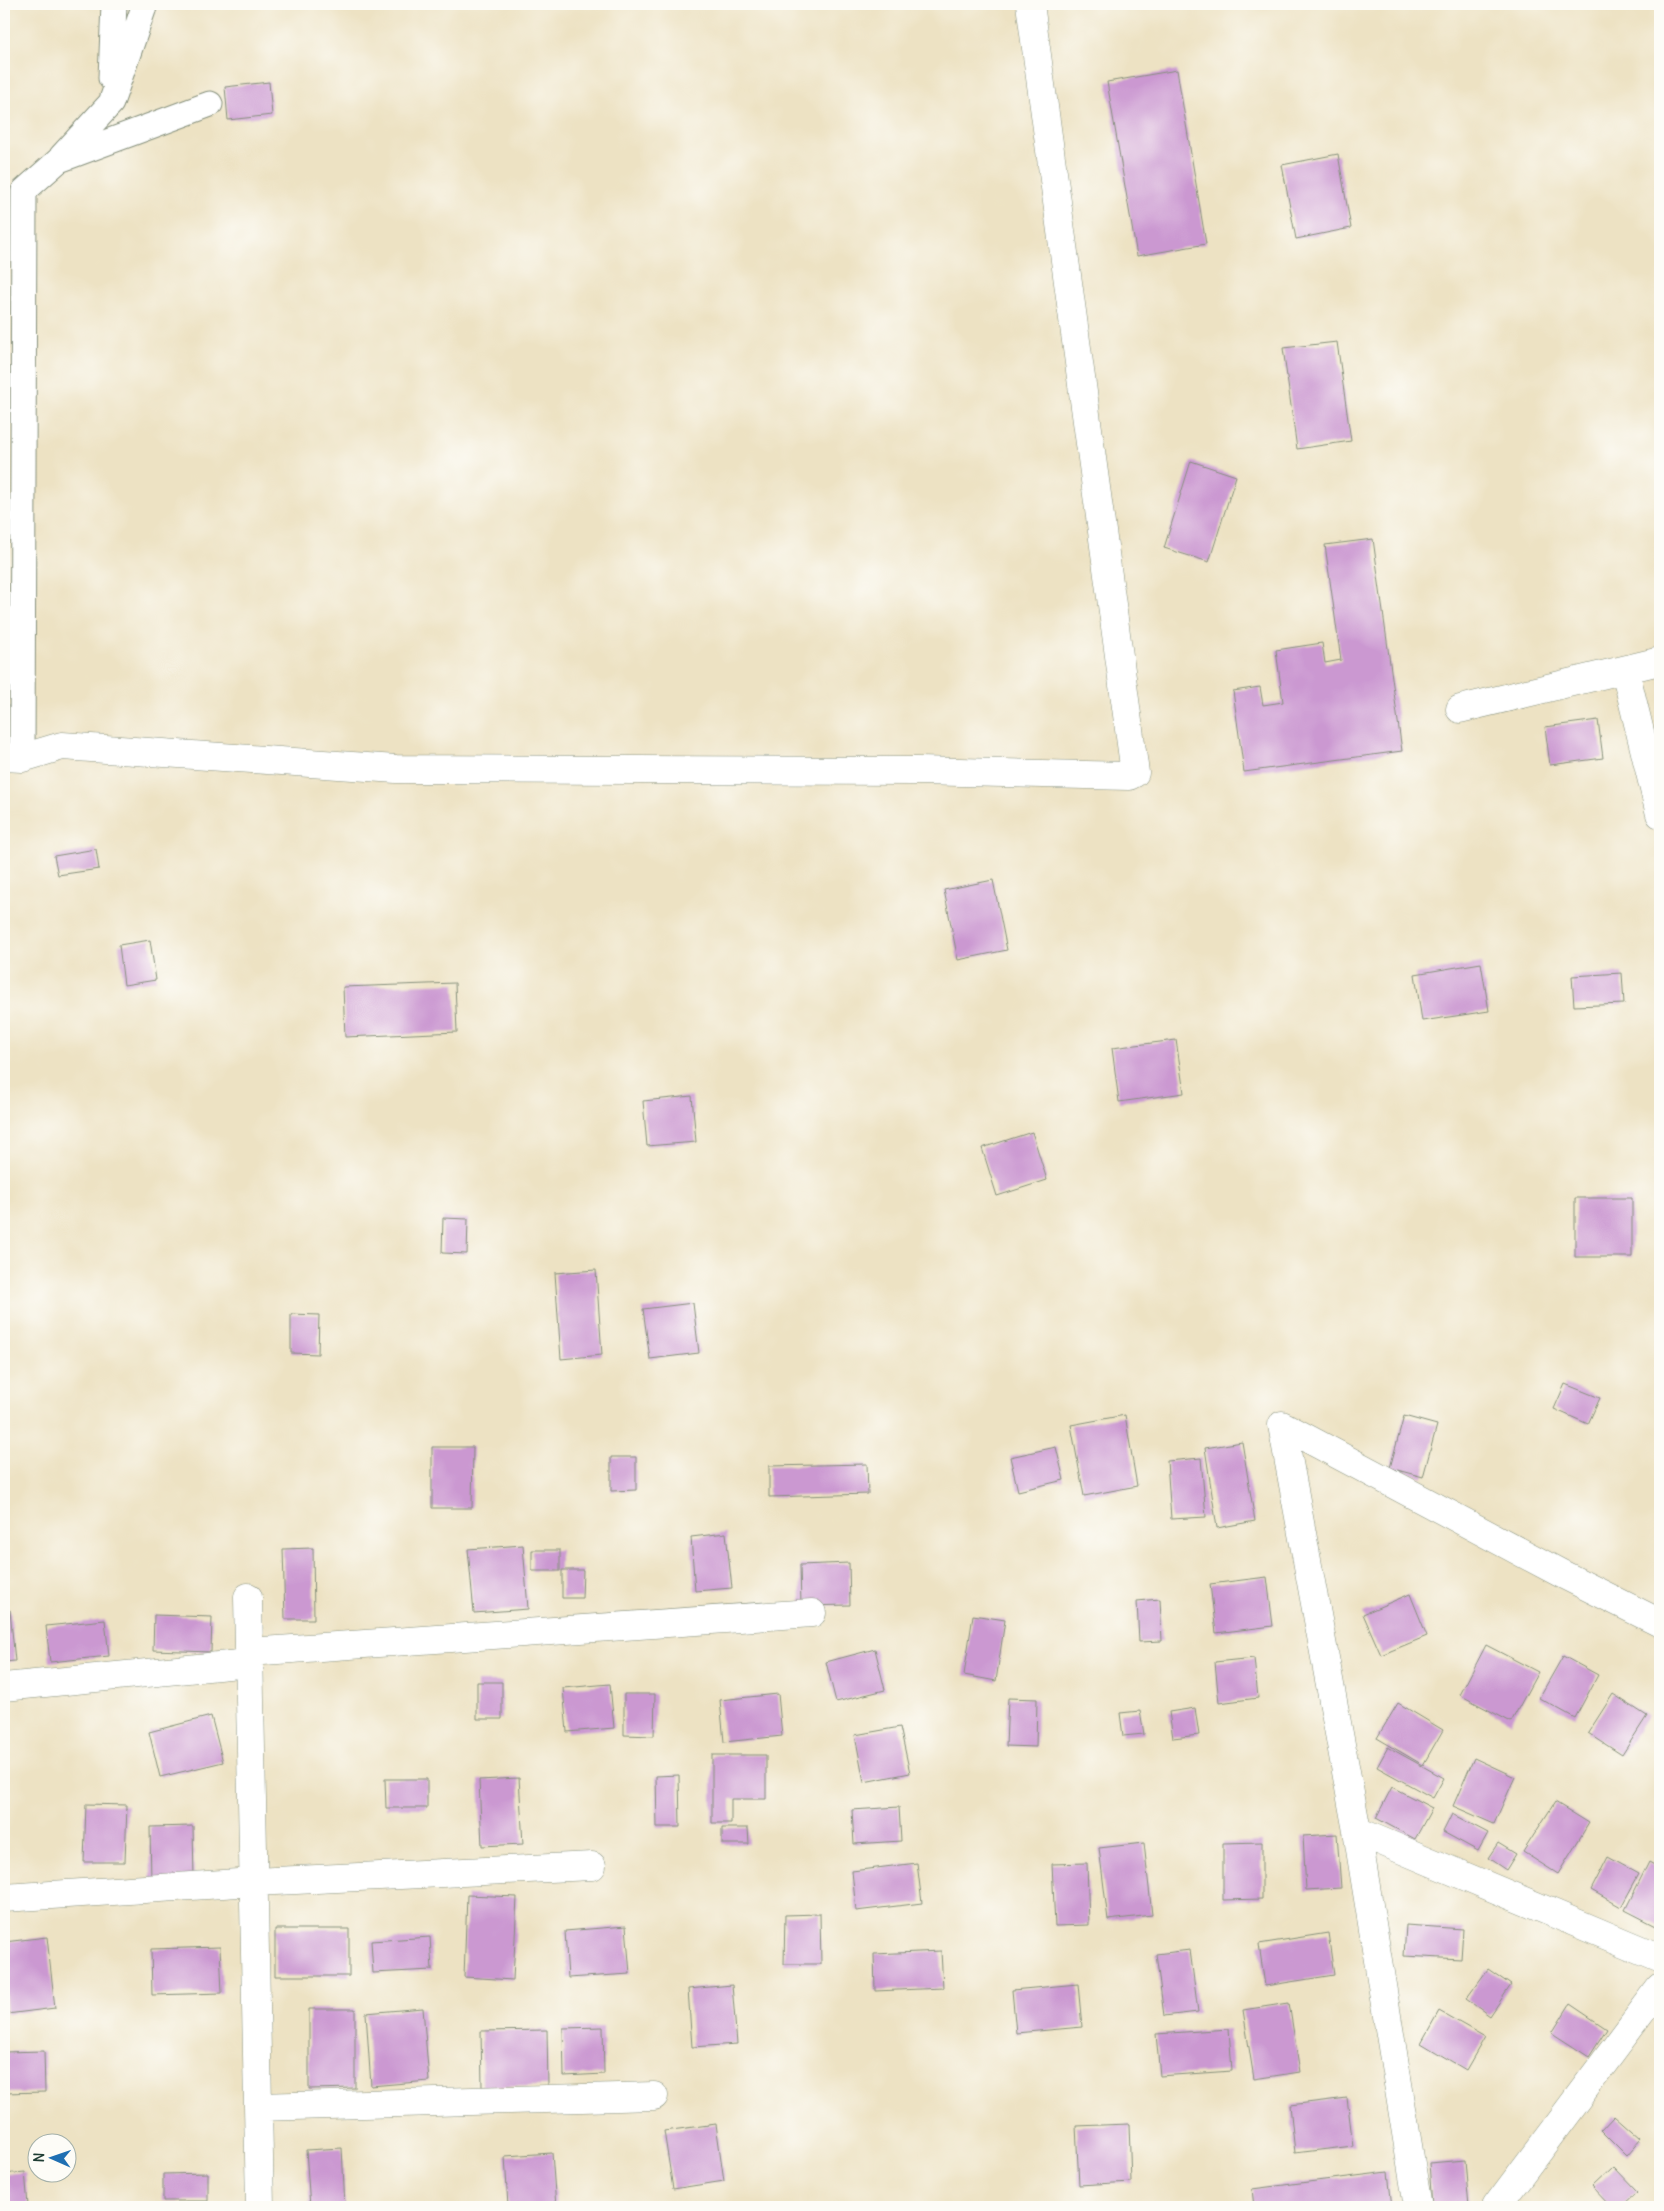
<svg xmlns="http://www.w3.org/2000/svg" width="1664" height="2211" viewBox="0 0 1664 2211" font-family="Delius,sans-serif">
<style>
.building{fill:#cb98d1}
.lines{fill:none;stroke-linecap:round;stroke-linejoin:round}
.service-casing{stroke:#86907c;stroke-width:27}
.minor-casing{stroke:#86907c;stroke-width:29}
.service{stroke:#fff;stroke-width:25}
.minor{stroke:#fff;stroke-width:28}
</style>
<rect width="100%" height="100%" fill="#fdfcf7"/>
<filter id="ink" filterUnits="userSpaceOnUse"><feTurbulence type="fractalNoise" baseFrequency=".02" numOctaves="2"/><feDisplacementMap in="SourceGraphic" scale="10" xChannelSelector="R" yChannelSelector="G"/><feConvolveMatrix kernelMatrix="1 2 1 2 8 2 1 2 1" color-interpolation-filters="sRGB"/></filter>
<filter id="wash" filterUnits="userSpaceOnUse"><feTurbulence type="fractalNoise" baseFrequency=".0096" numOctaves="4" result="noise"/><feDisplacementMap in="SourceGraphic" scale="20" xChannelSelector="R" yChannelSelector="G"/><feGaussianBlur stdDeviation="1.12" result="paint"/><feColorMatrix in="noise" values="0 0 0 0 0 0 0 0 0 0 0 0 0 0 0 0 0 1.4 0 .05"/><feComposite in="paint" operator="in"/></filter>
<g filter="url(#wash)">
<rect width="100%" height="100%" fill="#ede2c3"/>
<g id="blocks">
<path class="building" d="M1177 70 1206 244 1137 256 1107 82Z
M269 82 272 115 228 120 225 87Z
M1338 154 1351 228 1296 239 1282 165Z
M1337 342 1351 441 1297 449 1283 348Z
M1191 461 1236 476 1209 562 1164 548Z
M1373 539 1402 751 1244 772 1233 691 1260 687 1263 705 1283 702 1276 650 1322 643 1325 663 1341 660 1325 545Z
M1598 720 1603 758 1550 765 1545 727Z
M96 849 99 869 58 875 54 856Z
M993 880 1007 950 958 960 944 890Z
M150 940 156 980 124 985 119 945Z
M1481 963 1489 1011 1422 1021 1415 974Z
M1622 973 1624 1004 1574 1006 1572 976Z
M455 983 457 1032 345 1037 343 987Z
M1176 1040 1184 1093 1119 1102 1112 1048Z
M692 1096 696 1142 647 1146 643 1101Z
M1032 1132 1047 1180 997 1196 982 1148Z
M1575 1198H1632V1257H1575Z
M443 1218 468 1219 467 1254 442 1253Z
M596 1270 602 1355 561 1359 555 1273Z
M693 1303 699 1353 650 1359 643 1309Z
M291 1314 319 1315 318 1354 291 1353Z
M1565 1384 1600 1398 1588 1424 1554 1409Z
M1125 1415 1137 1486 1084 1496 1071 1425Z
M1404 1416 1437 1425 1423 1477 1390 1468Z
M1242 1442 1255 1521 1217 1528 1205 1448Z
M432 1447H473L472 1508H432Z
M1056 1447 1064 1480 1018 1491 1010 1457Z
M611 1457H636V1490L611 1491Z
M1201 1458 1206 1517 1171 1519 1167 1461Z
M867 1464 868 1494 769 1497V1466Z
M726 1533 732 1588 695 1591 691 1537Z
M523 1545 528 1609 474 1613 468 1549Z
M313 1548 314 1619H285L283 1549Z
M532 1550H560V1571H532Z
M849 1563 850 1605 801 1606 800 1565Z
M562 1570H583L582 1598H562Z
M1267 1577 1273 1626 1216 1633 1210 1584Z
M1410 1594 1427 1636 1381 1655 1363 1614Z
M1160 1599 1162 1641 1139 1642 1137 1601Z
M10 1610 15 1661 4 1662V1611Z
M154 1615 212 1617 211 1652 153 1650Z
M973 1615 1005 1620 996 1681 964 1675Z
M105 1620 109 1656 50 1662 46 1626Z
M1486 1645 1538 1672 1511 1722 1460 1695Z
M875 1649 885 1690 836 1702 826 1662Z
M1563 1656 1598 1675 1575 1718 1539 1698Z
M1254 1658 1258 1698 1219 1703 1215 1662Z
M477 1682H502V1719H477Z
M610 1684 614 1728 567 1732 563 1688Z
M624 1694H655L654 1736 624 1735Z
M778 1694 782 1736 724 1742 720 1700Z
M1613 1694 1647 1716 1622 1755 1588 1733Z
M1008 1698 1037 1699 1036 1747 1006 1746Z
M1398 1703 1443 1730 1423 1765 1377 1738Z
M1195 1708 1199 1735 1173 1738 1169 1712Z
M1140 1711 1144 1734 1123 1736 1120 1713Z
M211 1716 223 1762 160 1777 149 1732Z
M900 1727 910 1773 864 1782 855 1735Z
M1388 1747 1444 1778 1433 1798 1377 1767Z
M712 1755H766V1799H731V1823H712Z
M1474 1758 1515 1777 1494 1824 1453 1806Z
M679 1775 680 1827H657L656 1776Z
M519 1778 523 1844 482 1846 479 1780Z
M385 1779H427V1808H386Z
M1392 1787 1432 1808 1415 1839 1376 1818Z
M1555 1802 1589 1823 1558 1874 1523 1852Z
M86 1804 127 1805 125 1862H84Z
M899 1807 901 1841 854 1844 852 1810Z
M1452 1814 1488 1833 1478 1851 1443 1832Z
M193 1826 194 1880 151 1882 150 1827Z
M722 1828H748L749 1844H722Z
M1337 1834 1341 1888 1306 1890 1303 1836Z
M1262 1842V1899L1223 1900V1843Z
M1144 1843 1152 1915 1108 1920 1099 1848Z
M1498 1843 1516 1854 1506 1870 1488 1858Z
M1608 1857 1639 1874 1621 1907 1591 1890Z
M1649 1862 1660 1868V1928L1625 1910Z
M917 1863 922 1903 856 1911 852 1871Z
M1087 1863 1089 1925 1055 1926 1052 1864Z
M467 1895 517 1897 513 1980 464 1977Z
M820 1914 821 1964H784L785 1915Z
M1406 1925 1463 1929 1461 1959 1404 1956Z
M626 1926 630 1974 568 1978 565 1931Z
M275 1929H349V1976H275Z
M1328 1933 1334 1975 1265 1986 1259 1944Z
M47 1937 55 2008 7 2014 4 1982V1942Z
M430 1937 432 1970 373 1973 371 1941Z
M220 1947 222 1993 152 1995 151 1949Z
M1190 1950 1198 2012 1164 2016 1156 1954Z
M941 1951 943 1988 875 1991 874 1954Z
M1488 1969 1511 1985 1490 2016 1466 1999Z
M1078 1984 1082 2027 1016 2033 1012 1990Z
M732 1985 737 2044 692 2047 688 1989Z
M1289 2003 1300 2072 1254 2079 1243 2010Z
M1570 2004 1607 2029 1589 2057 1552 2033Z
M423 2008 429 2081 371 2086 366 2013Z
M309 2009H355V2088L309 2089Z
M1439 2011 1485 2037 1466 2070 1421 2043Z
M603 2027 604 2074 564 2076 563 2028Z
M1229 2029 1232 2071 1160 2076 1156 2034Z
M547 2030 548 2086 482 2087 481 2031Z
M44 2051 45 2092 4 2093V2052Z
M1347 2098 1353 2146 1295 2153 1290 2105Z
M1614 2116 1641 2140 1627 2156 1601 2130Z
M716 2124 724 2181 673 2189 664 2131Z
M1129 2124 1131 2182 1079 2185 1076 2126Z
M342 2148 345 2207H310L306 2150Z
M552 2153 556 2207H508L505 2156Z
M1465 2160 1469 2207H1432L1429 2163Z
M1614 2167 1637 2191 1620 2207H1612L1593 2187Z
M25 2172 28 2205 4 2207V2174Z
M1388 2172 1392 2207H1254L1252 2189Z
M208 2173V2201H163V2174Z"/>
</g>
</g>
<g filter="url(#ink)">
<use href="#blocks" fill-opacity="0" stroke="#86907c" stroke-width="1"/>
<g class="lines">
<defs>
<path id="service" d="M111 78 114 4
M62 156 111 103 145 4
M22 758 24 191 59 160 210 104"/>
<path id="minor" d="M1625 670 1660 814
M1460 709 1660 661
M4 757 22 758 62 746 396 769 918 771 1129 776 1135 773 1030 4
M248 1597 260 2207
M249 1652 812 1613
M4 1687 249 1663
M1357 1831 1660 1958
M4 1898 254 1882 592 1866
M258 2107 654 2096
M1418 2207 1357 1831 1282 1425 1562 1574 1660 1623
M1496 2207 1660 1988"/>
</defs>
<use href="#service" class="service-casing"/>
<use href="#minor" class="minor-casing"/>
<use href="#service" class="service"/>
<use href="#minor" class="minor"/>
</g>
</g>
<rect width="1664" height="2211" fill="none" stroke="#fdfcf7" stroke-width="20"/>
<g transform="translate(52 2158) rotate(272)"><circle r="24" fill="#fdfcf7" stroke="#a4b0a9"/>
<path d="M0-4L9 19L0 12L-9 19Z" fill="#1f6fb2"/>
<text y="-8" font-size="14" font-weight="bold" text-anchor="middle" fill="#1f3d34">N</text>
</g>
</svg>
